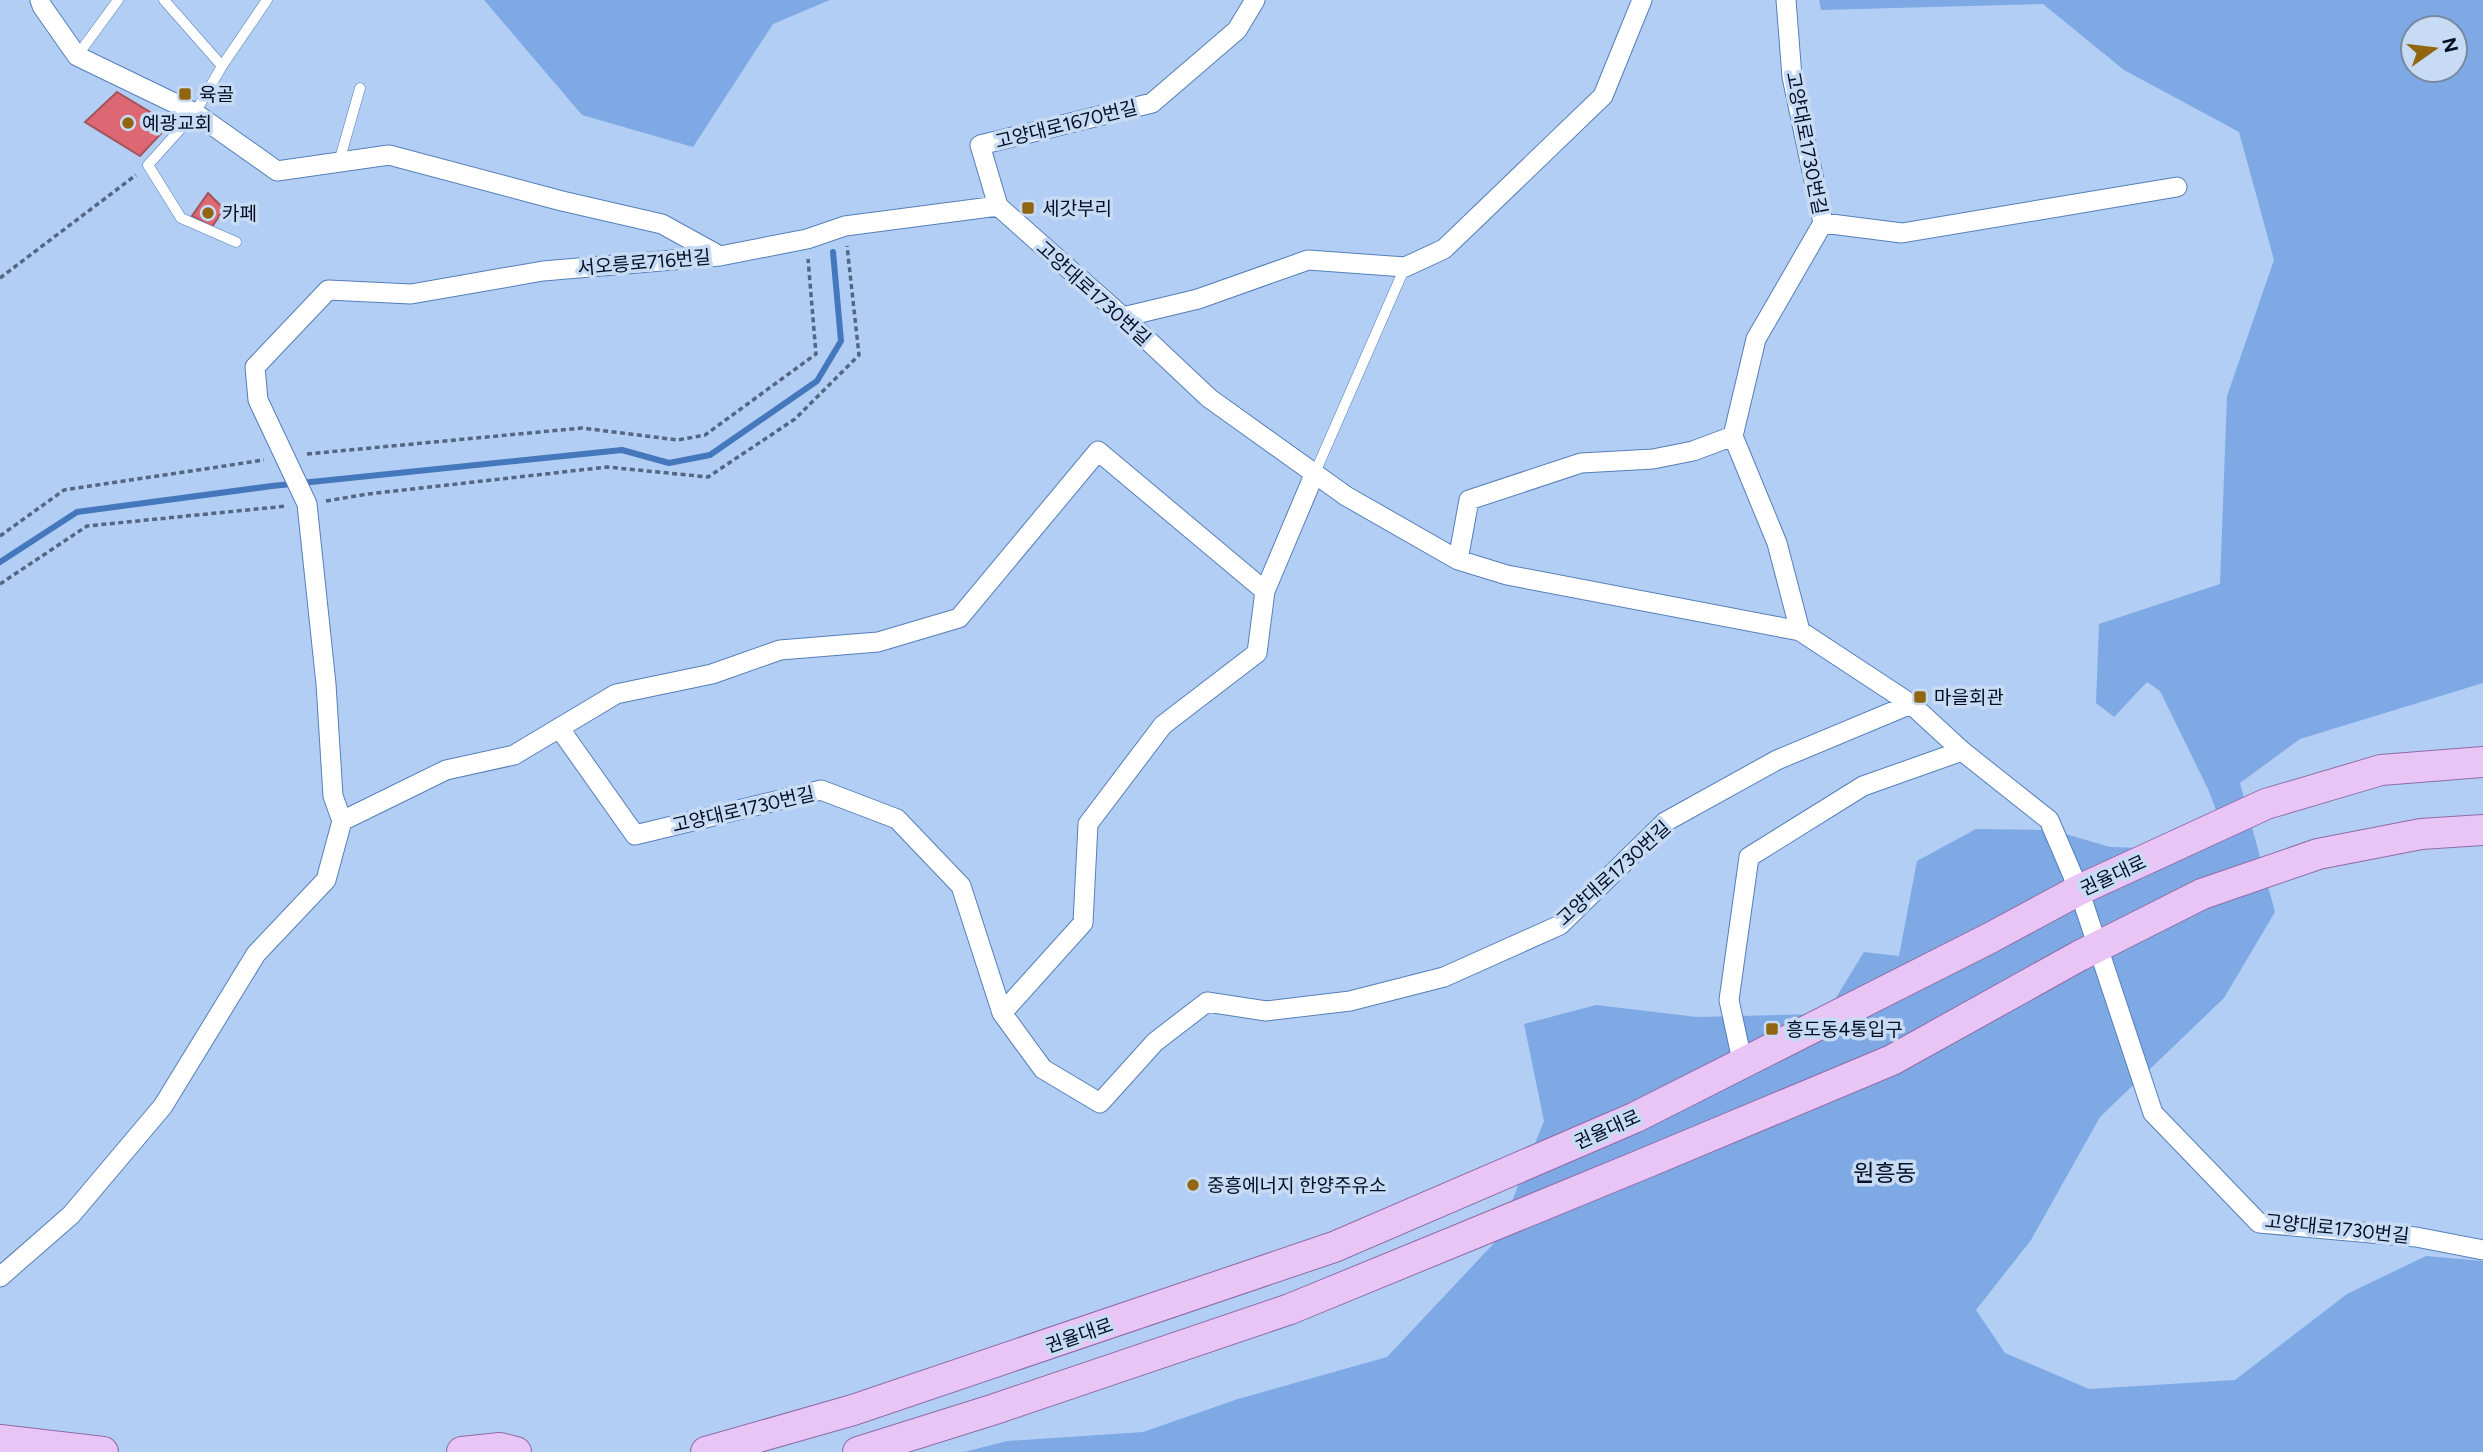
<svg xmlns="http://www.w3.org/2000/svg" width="2483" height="1452" viewBox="0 0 2483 1452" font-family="Figtree,'Noto Sans KR',sans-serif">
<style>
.green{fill:#7ea9e4;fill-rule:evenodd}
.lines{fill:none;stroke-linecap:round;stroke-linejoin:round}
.stream{stroke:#47b;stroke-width:6}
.building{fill:#dd6772;stroke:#a1555b;stroke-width:2}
.service-casing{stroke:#547fb9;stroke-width:11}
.minor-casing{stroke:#547fb9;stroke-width:21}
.primary-casing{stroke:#8d6ca8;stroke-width:32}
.path{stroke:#536683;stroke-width:3.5;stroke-dasharray:5 3.5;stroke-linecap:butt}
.service{stroke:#fff;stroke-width:10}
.minor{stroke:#fff;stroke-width:19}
.primary{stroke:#e8c5f5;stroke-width:30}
.poi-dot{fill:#926511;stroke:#c8dbf4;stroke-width:2.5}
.labels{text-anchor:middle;stroke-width:7;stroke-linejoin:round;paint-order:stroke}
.poi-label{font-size:19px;fill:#020f24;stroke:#c8dbf4;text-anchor:start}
.street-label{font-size:19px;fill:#020f24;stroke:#c8dbf4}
.quarter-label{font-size:23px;fill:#020f24;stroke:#c8dbf4}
</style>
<rect width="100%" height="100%" fill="#b3cef4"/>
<path class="green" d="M484 0H830L773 24 693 147 582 115Z
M1819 0H2483V683L2300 739 2240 783 2275 912 2224 998 2100 1117 2031 1240 1976 1310 2005 1353 2089 1389 2235 1380 2347 1294 2426 1256 2483 1261V1452H964L1007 1441 1143 1432 1238 1399 1387 1357 1496 1241 1544 1121 1524 1024 1596 1005 1697 1017 1826 1014 1864 952 1899 956 1917 861 1976 829 2052 830 2110 847 2179 849 2205 834 2216 810 2208 789 2160 691 2147 682 2114 717 2096 703 2099 624 2220 584 2227 396 2274 260 2239 132 2124 70 2043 4 1821 10ZM2413 28H2455V70H2413Z"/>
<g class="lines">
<path class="stream" d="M0 562 77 512 272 486 622 450 669 463 710 455 817 381 841 341 833 252"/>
</g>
<path class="building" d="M117 92 170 124 140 156 85 122Z
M208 193 224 209 212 227 192 216Z"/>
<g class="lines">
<defs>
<path id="service" d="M164 0 222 66
M77 56 118 0
M339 162 360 88
M236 242 181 218 148 165 195 113 222 66 267 0
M1314 475 1405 267"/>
<path id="minor" d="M40 0 42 6 77 56 195 113 277 171 389 155 562 201 662 224 720 256
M1786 0 1792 77 1823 223 1756 339 1733 436 1777 543 1800 631
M998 206 980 145 1152 103 1237 30 1255 0
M1823 223 1902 233 2177 187
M1123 317 1198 299 1308 260 1405 267 1444 249 1603 96 1642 0
M1458 560 1469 500 1581 463 1653 459 1693 451 1733 436
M560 729 635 835 821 790 897 819 961 886 1002 1013 1043 1069 1100 1103 1155 1042 1207 1002 1266 1011 1350 1001 1444 977 1560 925 1665 822 1777 760 1911 704
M342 821 446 770 514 755 616 694 712 674 780 650 878 642 959 618 1098 451 1265 591 1314 475
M1002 1013 1083 923 1088 824 1163 725 1257 653 1265 591
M1743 1065 1729 1000 1749 857 1863 786 1962 751
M0 1277 71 1215 163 1106 256 954 326 880 342 821 333 796 326 684 307 504 258 400 255 367 328 290 411 294 543 271 720 256 807 239 845 226 998 206 1123 317 1209 398 1346 496 1458 560 1507 575 1800 631 1911 704 1962 751 2049 820 2079 890 2153 1113 2259 1223 2416 1237 2483 1250"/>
<path id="primary" d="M0 1440 103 1452
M462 1452 500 1448 516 1452
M706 1452 853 1410 1334 1247 1636 1117 1990 938 2079 890 2266 804 2381 770 2483 762
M858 1452 995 1409 1290 1309 1648 1162 1892 1060 2079 956 2202 894 2318 854 2421 834 2483 830"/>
</defs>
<use href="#service" class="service-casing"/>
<use href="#minor" class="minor-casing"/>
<use href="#primary" class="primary-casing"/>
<path class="path" d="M0 278 136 175
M307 454 582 428 678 440 705 435 816 354 808 259
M326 501 368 494 607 467 708 477 795 419 859 355 847 246
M0 536 64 490 264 460
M0 584 87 526 287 506"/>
<use href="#service" class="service"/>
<use href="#minor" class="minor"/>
<use href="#primary" class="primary"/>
</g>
<g class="poi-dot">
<rect x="178" y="87" width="14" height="14" rx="3.5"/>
<circle cx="128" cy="123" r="7"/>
<rect x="1021" y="201" width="14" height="14" rx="3.5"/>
<circle cx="208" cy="213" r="7"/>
<rect x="1913" y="690" width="14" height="14" rx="3.5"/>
<rect x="1765" y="1022" width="14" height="14" rx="3.5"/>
<circle cx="1193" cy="1185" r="7"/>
</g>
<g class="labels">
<g class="poi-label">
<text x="199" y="101">육골</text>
<text x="142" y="130">예광교회</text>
<text x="1042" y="215">세갓부리</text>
<text x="222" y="220">카페</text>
<text x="1934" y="704">마을회관</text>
<text x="1786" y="1036">흥도동4통입구</text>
<text x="1207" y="1192">중흥에너지 한양주유소</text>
</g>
<g class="street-label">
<text transform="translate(1066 124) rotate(-14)" y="7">고양대로1670번길</text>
<text transform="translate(1807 143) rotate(79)" y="7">고양대로1730번길</text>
<text transform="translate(644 262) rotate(-5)" y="7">서오릉로716번길</text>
<text transform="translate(1094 293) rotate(42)" y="7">고양대로1730번길</text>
<text transform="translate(743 809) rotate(-13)" y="7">고양대로1730번길</text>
<text transform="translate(1613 873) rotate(-42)" y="7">고양대로1730번길</text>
<text transform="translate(2113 875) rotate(-25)" y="7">권율대로</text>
<text transform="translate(1607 1129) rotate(-24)" y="7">권율대로</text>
<text transform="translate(2337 1228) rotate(6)" y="7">고양대로1730번길</text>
<text transform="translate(1079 1335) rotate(-19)" y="7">권율대로</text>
</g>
<g class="quarter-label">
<text x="1885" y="1181">원흥동</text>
</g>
</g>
<g transform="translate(2434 49) rotate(76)"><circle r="33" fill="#c8dbf4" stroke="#7989a1" stroke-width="2"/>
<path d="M0-5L12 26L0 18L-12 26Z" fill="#926511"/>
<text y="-10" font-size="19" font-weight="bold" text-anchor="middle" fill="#020f24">N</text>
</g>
</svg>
